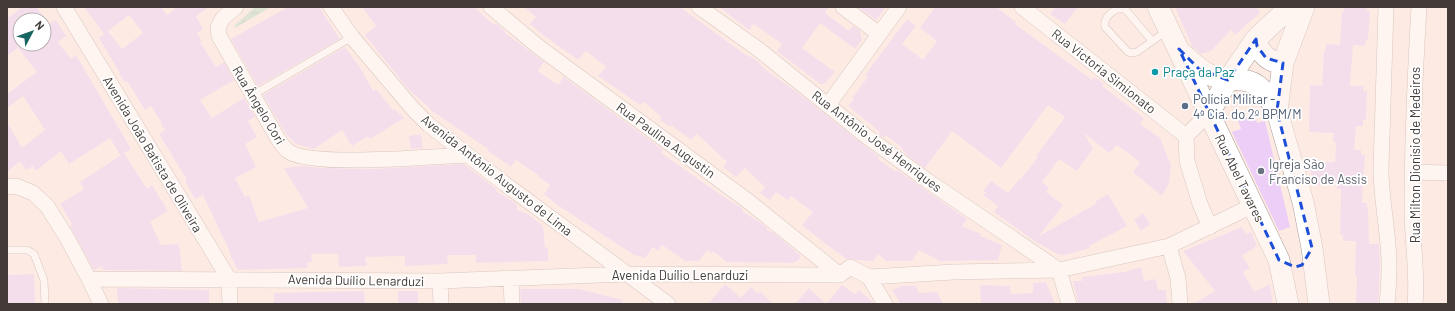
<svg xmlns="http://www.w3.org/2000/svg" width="1455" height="311" viewBox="0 0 1455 311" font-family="Barlow,sans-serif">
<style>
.park{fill:url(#park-crowns)}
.building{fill:#eccef7}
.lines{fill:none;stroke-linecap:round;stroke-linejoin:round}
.service-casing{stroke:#ab9b93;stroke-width:8}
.minor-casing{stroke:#ab9b93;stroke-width:16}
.secondary-casing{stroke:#ab9b93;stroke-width:22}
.service{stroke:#fff;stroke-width:7}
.minor{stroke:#fff;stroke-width:15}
.secondary{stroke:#fff;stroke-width:21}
.marked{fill:none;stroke:#1d4ed8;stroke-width:3;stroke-dasharray:8 5;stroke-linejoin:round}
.culture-dot{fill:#0f9aa8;stroke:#fff;stroke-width:1.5}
.service-dot{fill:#5c6f8a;stroke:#fff;stroke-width:1.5}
.worship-dot{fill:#6b7280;stroke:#fff;stroke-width:1.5}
.labels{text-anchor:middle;stroke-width:3.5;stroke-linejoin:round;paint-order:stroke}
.street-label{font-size:13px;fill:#423b38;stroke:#fff}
.culture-label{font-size:13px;fill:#0d838f;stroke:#fff;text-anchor:start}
.service-label{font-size:13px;fill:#4e5e75;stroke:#fff;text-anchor:start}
.worship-label{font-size:13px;fill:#5b616d;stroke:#fff;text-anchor:start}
</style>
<defs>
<pattern id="park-crowns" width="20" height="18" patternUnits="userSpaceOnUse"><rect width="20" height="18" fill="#bddbc8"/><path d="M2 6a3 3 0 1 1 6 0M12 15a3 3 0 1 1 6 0" fill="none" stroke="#a4bdad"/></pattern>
</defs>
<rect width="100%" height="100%" fill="#fdebe3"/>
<path class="park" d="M255 7H271L235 28V25Z"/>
<path class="building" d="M22 7H36L46 20H20V44H44V26L56 20 66 36 58 42 71 59 76 55 131 149 124 153 147 189 152 185 168 211 150 222 161 245 179 244 182 271 103 270V266L94 270 70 226 72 224 60 204 84 189 80 182 124 153 120 155 110 138 69 164 61 151 36 171 33 166 26 170 20 161 7 172V122L22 148 45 130 23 96 7 108V94L37 72 18 48 7 56V19Z
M84 7H161L167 15 177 7H209L196 16 203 29 197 33 202 41 200 42 216 67 224 62 234 80 200 100 212 118 244 98 255 117 248 121 257 137 245 144 256 167 235 178 245 197 249 195 259 222 308 208 284 168 303 166 320 168 374 169 464 164 496 189V191L517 204V210L528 214 543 226 545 248 548 247V261L476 263V255H447L448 264 405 266V256L365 257 367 266 339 267 338 254H311L312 262 307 263 308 268 238 270 230 255 231 254 203 195 195 199 185 181 187 180 159 134 165 130 161 124 162 123 151 106 145 110 127 81 125 82 119 74 120 73 99 38 108 31 122 49 143 33 129 15 104 34Z
M288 7H319L340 39 258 86 231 39Z
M362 7H474L494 25 496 23 505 31 504 32 544 62 538 71 558 85 564 77 663 150 661 153 721 195 743 209 742 211 761 223 767 228 766 229 774 233 800 255 799 260 793 263 727 262 713 251 712 254 707 250 699 261H685L662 245 658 251 653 247 645 258 634 255 556 204 544 194 550 185 539 177V176L516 160 511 167 487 150 488 149 429 109 430 108 407 88 365 35 376 26Z
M524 7H680L747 56 748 55 760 63 759 64 770 73 797 92 879 157 878 159 896 172 897 170 967 219 962 226 981 234 980 236 1002 245 998 260 940 261 919 250 912 261H886L878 254 873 261 847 259 827 245 802 225 813 212 791 196 788 200 776 192 770 200 760 193 765 187 745 168 736 177 723 167 727 162 697 134 691 140 671 125 670 127 660 120 662 117 644 102 640 105 598 76 606 67 586 51 578 60 539 32 530 24 536 17Z
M719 7H829L825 13 849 31 853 26 860 31 862 40 855 49 820 23 802 48 835 72 824 84H820L777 51 782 44 754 24 749 30Z
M858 7H886L876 20Z
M935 7H996L1016 22 1015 24 1092 80 1094 77 1104 84 1102 86 1144 118 1140 124 1160 138 1171 165 1169 183 1162 196 1133 172 1140 162 1117 145 1109 153 1084 133 1093 149 1077 171 1059 159 1042 182 1049 188 1046 192 1063 205 1039 236 1096 204 1095 202 1108 194 1127 226 1089 246 1090 248 1065 255 1057 254 1033 240 994 212 998 206 983 195 986 193 983 191 991 181 1008 193 1020 178 1021 179 1038 157 1036 156 1065 117 1048 105 1001 168 952 131 925 168 907 155 899 145 886 135 885 138 878 134 880 132 848 106 854 99 852 98 868 77 865 75 907 19 916 26 902 44 923 60 937 41 920 28Z
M1056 7H1078L1065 24 1050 14Z
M1175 7H1256L1260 13 1235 35 1231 30 1211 51 1201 54 1192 46Z
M1344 7H1367L1366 11H1370L1368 40H1366L1365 46 1353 45 1350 86H1364L1363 91H1367L1366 120H1363V126H1356L1354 150H1361V155H1365L1362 203H1367V209H1368L1369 244H1379L1380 267 1378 304H1356L1357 276H1355L1356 241H1343V235H1340L1341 189H1337V182L1315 186 1308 163 1335 162 1336 143 1333 142 1334 133 1309 132 1310 85 1322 86 1324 50H1326V44L1340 45 1342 11H1344Z
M345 47 361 69 373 91 376 89 393 110 394 109 404 118 370 139 368 136 352 146 342 130 314 149 296 144 286 134 263 95Z
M1255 115 1257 123 1265 121 1290 227 1279 231 1232 132 1241 129 1238 120Z
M421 134 423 148 411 149 409 136Z
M1143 213 1150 224 1141 231 1134 220Z
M1242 227 1246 234 1251 232 1257 246 1242 256 1250 268 1243 272 1254 292 1270 284 1273 304H1193L1215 291 1183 251Z
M1141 267 1144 281 1156 279 1158 290H1166L1167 304H1078L1073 281H1082V277L1124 272Z
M34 274 35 304H7V275Z
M1046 282 1055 304H981L980 285 1010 286 1011 294 1033 293V283Z
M725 284 741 298 751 287 758 294 760 291 773 304H708Z
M842 285 855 294 859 290 875 304H795L809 288 826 304Z
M901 286H916L919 293 937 292 943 304H901L892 290Z
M117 288 209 290V304H118Z
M520 289H579L623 300 622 304H521Z
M364 291 365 304H274V293Z
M398 291H418V304H398Z"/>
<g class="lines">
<defs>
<path id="service" d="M1152 41 1126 10C1116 5 1103 17 1105 27L1128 52 1132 53 1137 52 1168 30
M253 95 352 37
M7 250H27L34 254 44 280 45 304"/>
<path id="minor" d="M64 7 229 279 230 304
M236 7 223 18 218 27 219 36 278 139C281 143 284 148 288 151 309 168 436 156 468 155
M331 7 352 37 413 109 429 125 505 184 668 304
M491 7 540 48 748 201 840 275
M699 7 758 49 866 136 928 181 1059 270
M843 7 879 34
M1022 7 1186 136
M1386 7 1381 168C1381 194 1386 219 1388 245 1390 265 1389 284 1387 304
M828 105 899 7
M1209 113 1186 136 1187 161 1200 204 1210 227
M1412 172 1448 173
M7 187 16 186 33 193 47 206 67 238 89 279 101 304
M1169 246 1178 278 1180 304
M1059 270 1069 304
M869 277 885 304
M511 278 512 304
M89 279 440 281 626 274 840 275 850 267 869 277 954 272 1059 270 1169 246 1254 205
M440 281 441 304
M1415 304C1418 273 1412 241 1412 210 1412 142 1415 75 1419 7"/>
<path id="secondary" d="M1158 7 1279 260 1288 304
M1304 7 1283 63 1277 111 1303 202 1312 248 1319 304
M1256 39C1258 52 1269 63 1283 63
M1183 54C1192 62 1199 70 1210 75 1220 79 1231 79 1241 80 1260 81 1268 96 1277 111
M1209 113 1228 80 1256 39 1290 7"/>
</defs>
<use href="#service" class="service-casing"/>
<use href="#minor" class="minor-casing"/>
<use href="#secondary" class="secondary-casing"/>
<use href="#service" class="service"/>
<use href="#minor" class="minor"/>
<use href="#secondary" class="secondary"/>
</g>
<path d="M0 0H1455V311H0ZM1256 39 1257 46 1266 58 1283 63 1277 111 1312 248 1302 265 1295 267 1279 260 1179 49 1199 69 1228 80Z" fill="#fdebe3" fill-opacity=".55" fill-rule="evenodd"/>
<path class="marked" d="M1256 39 1257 46 1266 58 1283 63 1277 111 1312 248 1302 265 1295 267 1279 260 1179 49 1199 69 1228 80Z"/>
<circle class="culture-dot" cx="1155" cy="72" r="4"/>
<circle class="service-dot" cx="1185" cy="106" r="4"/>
<circle class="worship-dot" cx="1261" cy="171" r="4"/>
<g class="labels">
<g class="street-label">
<text transform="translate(1104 71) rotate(38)" y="5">Rua Victoria Simionato</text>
<text transform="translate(259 105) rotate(59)" y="5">Rua Ângelo Cori</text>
<text transform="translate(666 140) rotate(36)" y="5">Rua Paulina Augustin</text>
<text transform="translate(877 141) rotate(37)" y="5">Rua Antônio José Henriques</text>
<text transform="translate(153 154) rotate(59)" y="5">Avenida João Batista de Oliveira</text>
<text transform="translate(1415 155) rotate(-90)" y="5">Rua Milton Dionísio de Medeiros</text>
<text transform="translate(497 175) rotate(38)" y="5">Avenida Antônio Augusto de Lima</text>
<text transform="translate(1240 178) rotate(64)" y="5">Rua Abel Tavares</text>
<text x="680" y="280">Avenida Duílio Lenarduzi</text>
<text transform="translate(356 280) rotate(1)" y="5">Avenida Duílio Lenarduzi</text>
</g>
<g class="culture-label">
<text x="1163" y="77">Praça da Paz</text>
</g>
<g class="service-label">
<text x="1193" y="104">Polícia Militar -<tspan x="1193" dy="15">4ª Cia. do 2º BPM/M</tspan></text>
</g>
<g class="worship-label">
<text x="1269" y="169">Igreja São<tspan x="1269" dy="15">Franciso de Assis</tspan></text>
</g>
</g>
<rect width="1455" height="311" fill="none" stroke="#423b38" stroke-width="16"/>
<g transform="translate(32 32) rotate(49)"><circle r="19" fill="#ffffff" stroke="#b3b1af"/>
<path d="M0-3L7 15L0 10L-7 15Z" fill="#186561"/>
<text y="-6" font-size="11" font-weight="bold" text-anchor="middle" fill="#423b38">N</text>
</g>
</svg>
